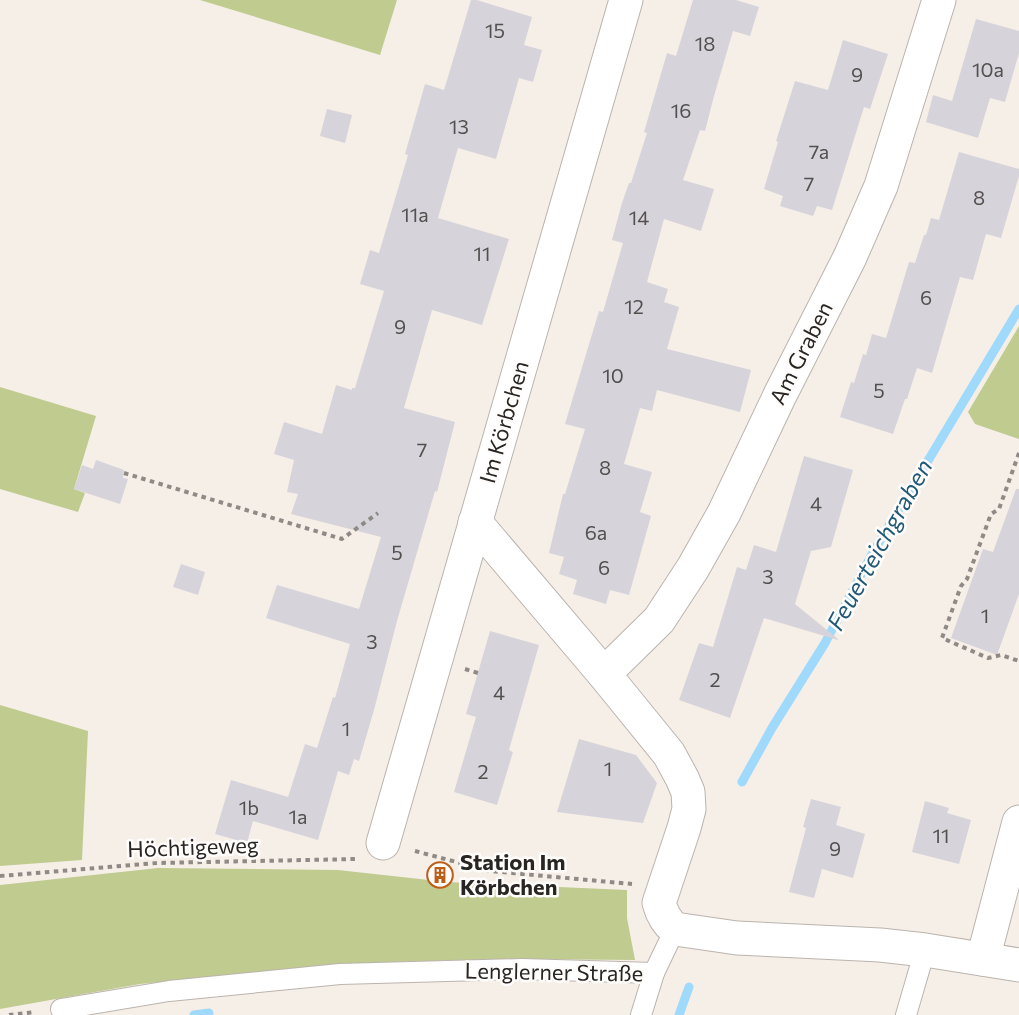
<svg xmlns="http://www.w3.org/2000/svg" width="1019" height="1015" viewBox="0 0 1019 1015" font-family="Commissioner,sans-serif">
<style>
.green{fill:#c0cb8f}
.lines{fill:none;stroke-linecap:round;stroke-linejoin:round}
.stream{stroke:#9fd9fb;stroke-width:9}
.building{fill:#d7d3da}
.lane-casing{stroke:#bbb4ad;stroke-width:22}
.street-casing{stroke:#bbb4ad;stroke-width:35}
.path{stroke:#8f8a85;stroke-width:4;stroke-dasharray:4.5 4.5;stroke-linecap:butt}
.lane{stroke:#fff;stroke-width:20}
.street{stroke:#fff;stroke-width:33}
.labels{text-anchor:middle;stroke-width:5;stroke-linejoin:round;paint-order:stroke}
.number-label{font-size:20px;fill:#545050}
.street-label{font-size:22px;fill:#282522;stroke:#fffdfc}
.poi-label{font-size:22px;font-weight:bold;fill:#282522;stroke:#fffdfc;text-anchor:start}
.water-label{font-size:24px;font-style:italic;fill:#225977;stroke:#fffdfc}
</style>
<rect width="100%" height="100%" fill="#f6efe8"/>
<g class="green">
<path d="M200 0H397L380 55Z"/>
<path d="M1019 326V439L975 424 968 412Z"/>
<path d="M0 387 96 416 74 489 85 493 78 512 0 489Z"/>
<path d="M0 705 88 731 82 860 0 866Z"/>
<path d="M158 868 338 870 447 882 627 890V918L635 960 512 959 395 962 296 969 140 984 0 1009V885Z"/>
</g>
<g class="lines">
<g class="stream">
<path d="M742 782 772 728 825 643 872 554 1019 309"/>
<path d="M194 1015 209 1013"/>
<path d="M679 1015 689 987"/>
</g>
</g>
<g class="building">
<path d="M471 0H477L532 17 524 45 542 50 533 82 519 78 496 159 458 148 438 218 509 239 482 325 432 310 404 408 455 422 437 492 435 491 397 621 374 710 359 761 354 759 349 775 338 771 318 840 253 821 247 843 215 834 231 780 288 797 305 744 317 748 333 697 335 698 350 644 266 618 277 585 359 609 381 537 291 514 298 494 287 492 294 460 274 454 284 422 322 434 336 385 352 390V388H355L384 291 360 284 370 250 379 253 408 155 405 154 425 84 444 90Z"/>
<path d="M693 0H736L759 7 750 36 733 31 714 96 705 131 700 130 683 180 714 189 701 231 664 219 647 282 668 289 664 302 679 307 667 349 751 370 740 412 657 390 652 411 640 408 624 464 652 472 640 512 651 516 629 595 610 590 606 604 573 594 577 580 559 574 564 557 549 553 563 494H565L585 429 565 424 599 311 603 312 623 243 612 240 622 203 629 183H631L647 133 644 132 667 53 676 56Z"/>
<path d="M976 19 1019 31V53L1005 102 990 98 978 138 926 122 933 95 952 101Z"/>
<path d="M843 40 888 54 870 109 864 107 832 210 817 206 813 216 780 206 783 196 764 189 778 142 776 141 795 81 828 90Z"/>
<path d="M327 109 352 115 345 143 320 136Z"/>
<path d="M959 152 1019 169V176L1001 238 986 234 973 280 960 277 932 373 917 368 907 399H905L893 434 840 417 851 382 854 383 863 354 866 355 872 334 886 338 909 262 915 263 924 235H926L931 218 939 220Z"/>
<path d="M804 456 853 470 831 547 811 551 795 604 838 639V640L764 618 730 718 679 700 699 643 713 647 737 567 746 570 754 545 776 552Z"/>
<path d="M96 460 124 470 123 478 128 479 120 504 74 489 82 465 93 469Z"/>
<path d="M1016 489H1019V594L997 655 951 638 983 549 993 552Z"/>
<path d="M181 564 205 572 198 595 173 587Z"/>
<path d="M490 631 539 645 509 750 513 752 497 805 454 792 476 717 466 714Z"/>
<path d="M579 739 636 755 657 783 643 823 557 812Z"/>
<path d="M811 799 841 807 836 825 865 834 853 878 822 869 814 898 789 892 806 828 803 827Z"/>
<path d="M925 801 949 808 947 813 971 820 959 864 912 852Z"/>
</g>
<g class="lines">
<g class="lane-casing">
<g id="lane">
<path d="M61 1009 169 991 340 974 522 969 654 973"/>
<path d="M641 1015 654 973 675 929"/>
<path d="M906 1015 925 950"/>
</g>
</g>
<g class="street-casing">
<g id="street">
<path d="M475 522 604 674 669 754 682 778 688 792 689 809 684 828 659 903C662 914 666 922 675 929L737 938 880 945 925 950 1019 965"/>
<path d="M604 674 659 620 693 568 724 513 780 395 850 257 881 186 939 0"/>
<path d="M383 843 626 0"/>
<path d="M983 959 1019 822"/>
</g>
</g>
<g class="path">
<path d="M1019 453 999 509 991 514 967 579 961 586 942 638 988 658 1001 655 1019 661"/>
<path d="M124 473 342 539 378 513"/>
<path d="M465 669 478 673"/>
<path d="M415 851 490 871 632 884"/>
<path d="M0 876 157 863 356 859"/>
<path d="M9 1015 35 1012"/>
</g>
<use href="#lane" class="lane"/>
<use href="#street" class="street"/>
</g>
<defs>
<g id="building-ring" transform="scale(1.35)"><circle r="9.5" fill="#fffdfc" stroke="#bd5e17" stroke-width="1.5"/><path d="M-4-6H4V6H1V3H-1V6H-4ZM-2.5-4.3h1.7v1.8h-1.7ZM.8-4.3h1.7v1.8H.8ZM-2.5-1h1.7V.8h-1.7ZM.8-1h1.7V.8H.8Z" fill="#bd5e17"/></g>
</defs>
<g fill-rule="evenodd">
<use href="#building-ring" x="440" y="875"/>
</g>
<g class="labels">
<g class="number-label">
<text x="495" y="38">15</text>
<text x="705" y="51">18</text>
<text x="988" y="77">10a</text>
<text x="857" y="82">9</text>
<text x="681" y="118">16</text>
<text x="459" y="134">13</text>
<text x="819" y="159">7a</text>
<text x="809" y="191">7</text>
<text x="979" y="205">8</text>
<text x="415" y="222">11a</text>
<text x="639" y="225">14</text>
<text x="482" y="261">11</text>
<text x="926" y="305">6</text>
<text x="634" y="314">12</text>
<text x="400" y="334">9</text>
<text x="613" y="383">10</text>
<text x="879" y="398">5</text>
<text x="422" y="457">7</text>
<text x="605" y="475">8</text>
<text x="816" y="511">4</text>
<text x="596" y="540">6a</text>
<text x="397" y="560">5</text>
<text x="604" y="575">6</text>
<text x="768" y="584">3</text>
<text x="985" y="623">1</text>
<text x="372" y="649">3</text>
<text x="715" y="687">2</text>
<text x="499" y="700">4</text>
<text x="346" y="736">1</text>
<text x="608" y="776">1</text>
<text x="483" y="779">2</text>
<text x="249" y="815">1b</text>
<text x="298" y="824">1a</text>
<text x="941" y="843">11</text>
<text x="835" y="856">9</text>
</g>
<g class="street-label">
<text transform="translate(801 353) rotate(-63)" y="8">Am Graben</text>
<text transform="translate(504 422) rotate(-74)" y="8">Im Körbchen</text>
<text transform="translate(193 847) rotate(-2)" y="8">Höchtigeweg</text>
<text transform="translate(554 972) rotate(1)" y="8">Lenglerner Straße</text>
</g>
<g class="poi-label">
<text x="460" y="870">Station Im<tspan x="460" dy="25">Körbchen</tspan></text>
</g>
<g class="water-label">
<text transform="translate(880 545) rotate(-61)" y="8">Feuerteichgraben</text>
</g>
</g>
</svg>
